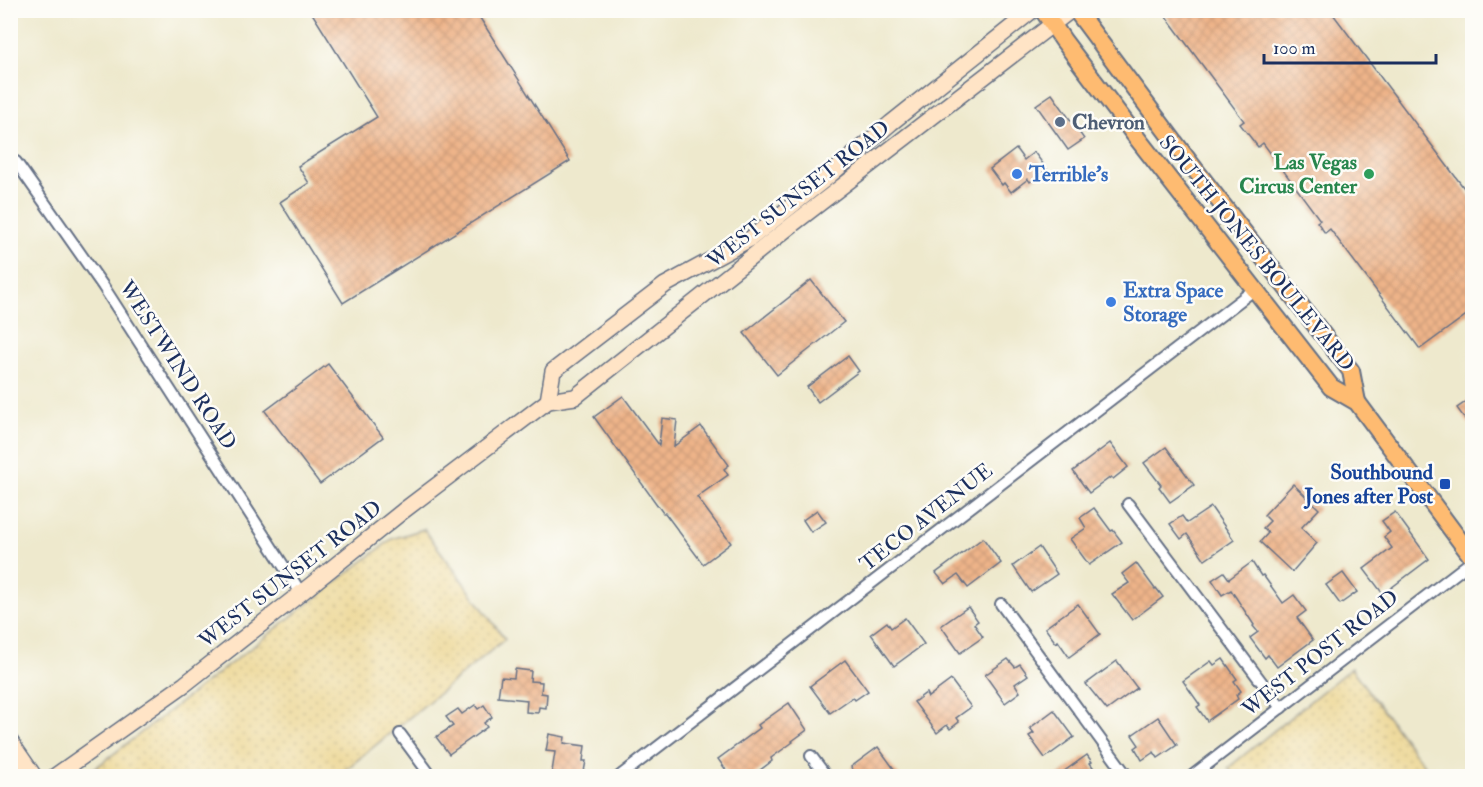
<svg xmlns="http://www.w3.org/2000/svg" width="1483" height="787" viewBox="0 0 1483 787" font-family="'IM FELL Double Pica',serif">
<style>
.sand{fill:url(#sand-dots);stroke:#84847e;stroke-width:1.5}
.building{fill:url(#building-cross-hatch)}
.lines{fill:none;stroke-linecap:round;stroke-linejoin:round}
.street-casing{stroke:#657085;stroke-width:14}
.secondary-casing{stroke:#657085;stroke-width:18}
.primary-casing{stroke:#657085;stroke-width:20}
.street{stroke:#fff;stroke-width:10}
.secondary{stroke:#ffe4c6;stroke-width:15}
.primary{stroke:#febb71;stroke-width:16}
.service-dot{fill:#5c6f8a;stroke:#fdfcf7;stroke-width:2}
.shop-dot{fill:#3f7fe0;stroke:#fdfcf7;stroke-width:2}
.leisure-dot{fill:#2e9e5b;stroke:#fdfcf7;stroke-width:2}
.transit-dot{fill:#1a4fb4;stroke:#fdfcf7;stroke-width:2}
.labels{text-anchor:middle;stroke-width:5;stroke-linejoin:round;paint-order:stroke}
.service-label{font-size:21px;font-weight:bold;fill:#4e5e75;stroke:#fdfcf7;text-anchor:start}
.leisure-label{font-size:21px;font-weight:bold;fill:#27864d;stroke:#fdfcf7;text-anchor:end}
.shop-label{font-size:21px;font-weight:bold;fill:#366cbe;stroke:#fdfcf7;text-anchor:start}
.street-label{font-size:21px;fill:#1b2f5e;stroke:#fdfcf7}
.transit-label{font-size:21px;font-weight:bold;fill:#164399;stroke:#fdfcf7;text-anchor:end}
</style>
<defs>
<pattern id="sand-dots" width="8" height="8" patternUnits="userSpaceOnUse" patternTransform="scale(1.5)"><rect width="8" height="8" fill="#eeda9e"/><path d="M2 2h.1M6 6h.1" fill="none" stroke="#ccbb8a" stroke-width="1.8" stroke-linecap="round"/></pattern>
<pattern id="building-cross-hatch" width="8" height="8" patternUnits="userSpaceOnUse" patternTransform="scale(1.5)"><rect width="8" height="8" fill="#eeb489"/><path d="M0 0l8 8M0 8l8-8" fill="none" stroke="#cc9b79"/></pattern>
</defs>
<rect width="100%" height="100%" fill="#fdfcf7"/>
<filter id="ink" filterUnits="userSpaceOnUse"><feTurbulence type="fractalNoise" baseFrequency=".0167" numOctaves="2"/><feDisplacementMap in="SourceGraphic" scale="12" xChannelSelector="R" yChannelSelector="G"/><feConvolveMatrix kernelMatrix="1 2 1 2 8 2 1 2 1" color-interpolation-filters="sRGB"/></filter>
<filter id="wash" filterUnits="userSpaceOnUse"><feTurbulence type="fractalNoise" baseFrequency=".008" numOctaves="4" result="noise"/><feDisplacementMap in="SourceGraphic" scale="24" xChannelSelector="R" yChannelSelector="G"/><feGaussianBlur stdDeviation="1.35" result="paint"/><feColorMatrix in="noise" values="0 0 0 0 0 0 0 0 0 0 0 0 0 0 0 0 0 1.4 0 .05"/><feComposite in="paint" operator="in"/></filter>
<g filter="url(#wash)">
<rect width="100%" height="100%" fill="#eee9cd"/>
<g class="sand">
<path d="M424 529 505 639 338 776H85L392 539Z"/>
<path d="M1351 668 1432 776H1235L1228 768Z"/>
</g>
<g id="blocks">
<g class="building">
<path d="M310 10H475L570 161 343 303 280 202 309 183 298 166 377 117Z"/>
<path d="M1170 10H1330L1473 200V310L1420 349 1330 229 1325 233 1317 222 1320 220 1263 143 1258 147 1240 124 1244 121 1165 15Z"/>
<path d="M1052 94 1084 139 1068 150 1036 105Z"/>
<path d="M1016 149 1024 160 1034 152 1047 169 1030 182 1028 179 1011 192 1004 183 1002 185 990 169Z"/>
<path d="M811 280 844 322 777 375 744 333Z"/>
<path d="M848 356 859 371 818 402 807 387Z"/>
<path d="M328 364 383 437 320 484 265 411Z"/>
<path d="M623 396 659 445 662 418 677 420 674 446 701 426 729 465 724 469 728 475 697 497 731 543 703 564 665 513H663L594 417Z"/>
<path d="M1473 397V430L1457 408Z"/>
<path d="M1110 443 1128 467 1113 479 1111 477 1089 493 1073 471Z"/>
<path d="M1166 447 1194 485 1170 502 1159 487 1161 485 1144 463Z"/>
<path d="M1293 484 1319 509 1301 528 1317 543 1292 572 1260 542 1268 533 1263 528 1270 521 1264 515Z"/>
<path d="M1211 507 1234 540 1205 560 1187 534 1181 539 1170 524 1182 516 1187 523Z"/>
<path d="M1094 508 1111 531 1113 530 1122 542 1089 565 1070 539 1086 528 1080 518Z"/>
<path d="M817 510 826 522 811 532 803 520Z"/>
<path d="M1395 512 1429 559 1383 594 1364 569 1392 548 1384 537 1390 532 1382 521Z"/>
<path d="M983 538 1001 563 968 588 958 575 945 584 936 573Z"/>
<path d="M1039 547 1057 574 1031 592 1013 566Z"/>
<path d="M1252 562 1261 576 1263 575 1283 603 1294 595 1306 611 1297 618 1313 640 1277 667 1268 655 1265 658 1250 638 1258 632 1253 626 1254 625 1231 590 1222 595 1212 580 1224 572 1229 579Z"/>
<path d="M1136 563 1155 589 1156 588 1163 597 1132 620 1112 594 1129 583 1122 574Z"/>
<path d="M1343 573 1357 592 1340 604 1326 585Z"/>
<path d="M1078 604 1100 634 1069 657 1058 641 1056 643 1045 628Z"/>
<path d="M968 607 978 621 974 624 983 637 960 653 941 626Z"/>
<path d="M905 618 924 644 894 666 871 634 887 622 891 628Z"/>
<path d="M1008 659 1015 667 1020 664 1028 675 1015 684 1020 692 1005 703 985 675Z"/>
<path d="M1223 659 1237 679 1234 681 1241 691 1236 695 1238 699 1207 721 1197 707 1200 705 1183 681 1211 661 1214 665Z"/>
<path d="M845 660 868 691 855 700 853 697 830 713 810 686Z"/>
<path d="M1117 661 1137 688 1107 710 1086 684Z"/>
<path d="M515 669 531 671 530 681 542 682 541 693 547 694 546 708 539 707 538 713 526 712 527 700 498 697 501 677 514 678Z"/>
<path d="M951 680 971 707 956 718 959 722 950 729 947 725 937 733 914 702 926 693 928 697Z"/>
<path d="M789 703 807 730 792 741 793 742 771 758 772 761 751 777H731L718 759 760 728 758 725Z"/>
<path d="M475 705 478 709 484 705 492 717 484 723 487 727 449 754 436 737 453 726 446 717 458 709 462 714Z"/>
<path d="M1054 710 1074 737 1045 758 1029 736 1034 733 1030 728Z"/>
<path d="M1158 717 1177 745 1158 758 1154 752 1142 760 1135 748 1139 745 1132 735Z"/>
<path d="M549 734 565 737 564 743 585 746 583 761H586L583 777 552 772 555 752 546 751Z"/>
<path d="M878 747 900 777H858L851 767Z"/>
<path d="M1087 755 1092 762 1090 763 1100 777H1056Z"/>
</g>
</g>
</g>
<g filter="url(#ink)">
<use href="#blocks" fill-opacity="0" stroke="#657085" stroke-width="1.5"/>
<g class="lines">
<g class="street-casing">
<g id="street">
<path d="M16 162 103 286 301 593"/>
<path d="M1128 504 1281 708"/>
<path d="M1001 604 1127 776"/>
<path d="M400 734 431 776"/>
<path d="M811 756 826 776"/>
<path d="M620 776 1255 289"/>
<path d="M1192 776 1472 561"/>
</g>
</g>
<g class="secondary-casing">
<g id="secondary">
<path d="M548 401 553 371 665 285 750 239 823 181 891 123 1033 10"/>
<path d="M10 741 34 776"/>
<path d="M55 776 185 684 301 593 403 511 548 401 575 397 793 224 1071 10"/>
</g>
</g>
<g class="primary-casing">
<g id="primary">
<path d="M1043 10 1063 40 1137 138 1331 387 1357 402 1472 557"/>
<path d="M1076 10 1190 163 1351 371 1357 402"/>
</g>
</g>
<use href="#street" class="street"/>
<use href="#secondary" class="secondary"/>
<use href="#primary" class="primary"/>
</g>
</g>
<circle class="service-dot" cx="1060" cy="122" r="6"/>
<g class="shop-dot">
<circle cx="1017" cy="174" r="6"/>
<circle cx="1111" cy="302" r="6"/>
</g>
<circle class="leisure-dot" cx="1369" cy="174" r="6"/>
<rect class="transit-dot" x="1439" y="478" width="12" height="12" rx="3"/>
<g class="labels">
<g class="service-label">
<text x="1072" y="129">Chevron</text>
</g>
<g class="leisure-label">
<text x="1357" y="169">Las Vegas<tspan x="1357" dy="24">Circus Center</tspan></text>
</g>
<g class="shop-label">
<text x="1029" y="181">Terrible's</text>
<text x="1123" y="297">Extra Space<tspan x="1123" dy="24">Storage</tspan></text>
</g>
<g class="street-label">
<text transform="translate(798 194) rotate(-38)" y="7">WEST SUNSET ROAD</text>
<text transform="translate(1257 253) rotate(51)" y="7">SOUTH JONES BOULEVARD</text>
<text transform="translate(178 365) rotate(57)" y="7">WESTWIND ROAD</text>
<text transform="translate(926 517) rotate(-38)" y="7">TECO AVENUE</text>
<text transform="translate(290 574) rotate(-38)" y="7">WEST SUNSET ROAD</text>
<text transform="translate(1320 653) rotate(-38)" y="7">WEST POST ROAD</text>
</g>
<g class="transit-label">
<text x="1433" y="479">Southbound<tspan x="1433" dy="24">Jones after Post</tspan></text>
</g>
</g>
<rect width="1483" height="787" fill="none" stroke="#fdfcf7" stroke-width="36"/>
<path d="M1264 54v9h172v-9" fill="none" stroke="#1b2f5e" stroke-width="3"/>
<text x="1273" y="54" font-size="18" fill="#1b2f5e" stroke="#fdfcf7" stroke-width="4.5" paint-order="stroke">100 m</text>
</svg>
